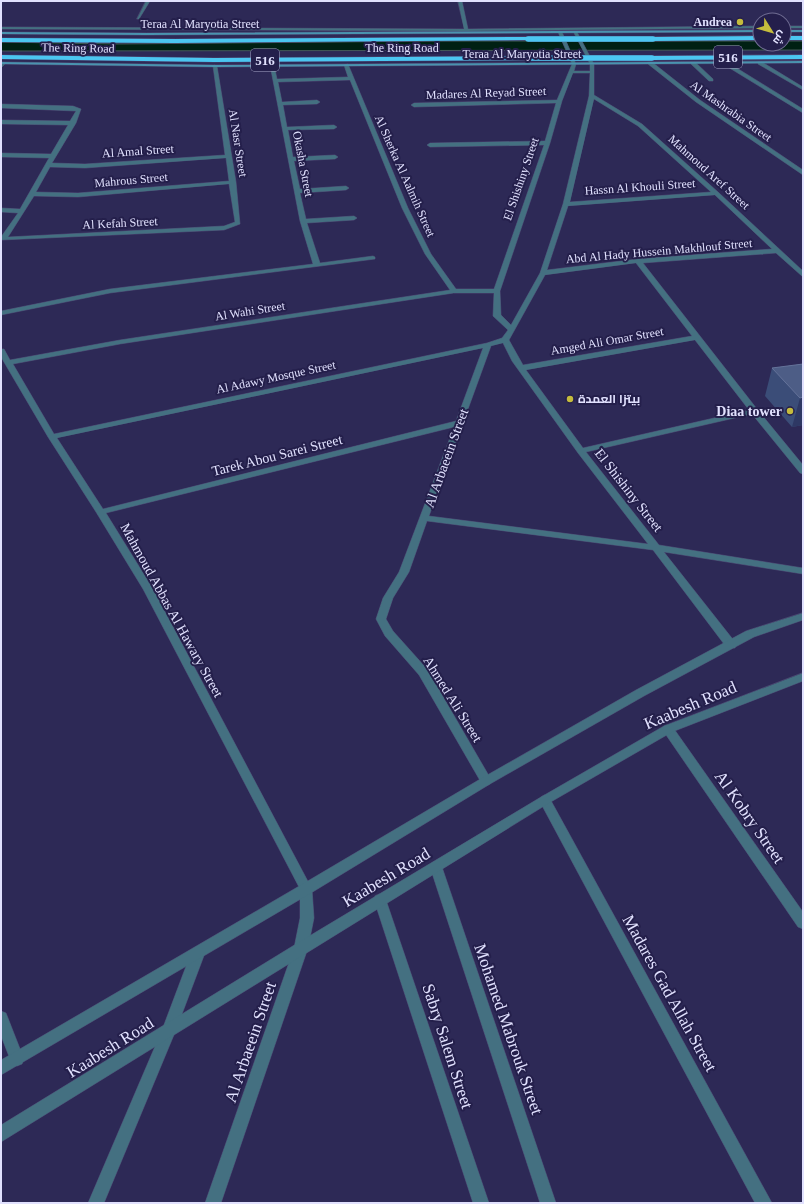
<svg xmlns="http://www.w3.org/2000/svg" width="804" height="1204" viewBox="0 0 804 1204" font-family="'Times New Roman',Cairo,serif">
<style>
.water{fill:#002013;stroke:#445a5a}
.lines{fill:none;stroke-linecap:round;stroke-linejoin:round}
.service-casing{stroke:#4a4671;stroke-width:1}
.minor-casing{stroke:#4a4671;stroke-width:1}
.tertiary-casing{stroke:#4a4671;stroke-width:1}
.secondary-casing{stroke:#4a4671;stroke-width:1}
.motorway-casing{stroke:#4a4671;stroke-width:1}
.service{fill:#447081;fill-rule:evenodd}
.minor{fill:#447081;fill-rule:evenodd}
.tertiary{fill:#447081;fill-rule:evenodd}
.secondary{fill:#4a93af;fill-rule:evenodd}
.motorway{fill:#4bc6f1;fill-rule:evenodd}
.motorway-bridge-casing{stroke:#4a4671;stroke-width:6;stroke-linecap:butt}
.motorway-bridge{stroke:#4bc6f1;stroke-width:5.5}
.wall{fill:#3b4d78}
.shaded-wall{fill:#2e3864}
.building{fill:#4d5d86;stroke:#647299}
.poi-dot{fill:#c5bc3d;stroke:#241f4b;stroke-width:1.5}
.labels{text-anchor:middle;stroke-width:4;stroke-linejoin:round;paint-order:stroke}
.far-poi-label{font-size:12px;font-weight:bold;fill:#e1e1fe;stroke:#241f4b;text-anchor:end}
.far-street-label{font-size:12px;fill:#e1e1fe;stroke:#241f4b}
.shield{fill:#241f4b;stroke:#a8a7c8;stroke-width:1}
.shield-label{font-size:13px;font-weight:bold;fill:#e1e1fe}
.poi-label{font-size:14px;font-weight:bold;fill:#e1e1fe;stroke:#241f4b;text-anchor:end}
.street-label{font-size:14px;fill:#e1e1fe;stroke:#241f4b}
.near-street-label{font-size:17px;fill:#e1e1fe;stroke:#241f4b}
</style>
<rect width="100%" height="100%" fill="#2d2956"/>
<path class="water" d="M438 41H760V44H784V41H803V50L1 51V42L118 44Z"/>
<g class="lines">
<g class="service-casing">
<g id="service">
<path d="M146 1H150L139 19H137Z"/>
<path d="M691 62H695L713 79V81H709L691 64Z"/>
</g>
</g>
<g class="minor-casing">
<g id="minor">
<path d="M458 1H462L468 29 760 26V28L466 31 1 29V27L464 29Z"/>
<rect x="784" y="26" width="19" height="2"/>
<path d="M560 31 562 32 576 64 574 71H590V64L573 31 577 32 594 64V95L642 124 718 192 803 271V277L776 253 643 263 757 409 803 465V474L800 473 752 414 586 452 659 545 803 568V574L664 552 735 642 736 645 735 648H727L653 550 427 521 409 572 393 598 386 619 393 631 427 669 492 781 490 784 486 786 482 784 419 675 385 636 376 619 383 598 399 572 454 427 106 513 153 589 312 889 314 918 308 948 221 1203H205L294 948 300 918V889L143 589 96 512 48 437 1 357V349H4L10 360 120 340 450 290 425 254 402 208 350 80 278 82 282 102 317 100 320 102 317 104 283 105 287 127 334 125 337 127 334 129 288 130 293 157 335 155 338 157 335 159 294 161 300 189 346 186 349 188 346 190 300 193 306 219 354 216 357 218 354 220 307 223 320 263 373 256 375 257V259L110 293 1 315V311L110 289 313 264 300 221 270 65 272 64 274 65 277 79 348 77 344 65 348 64 408 208 431 254 456 289H494L544 145 430 147 427 145 430 143 545 141 556 103 414 107 411 105 414 103 557 100 572 64 558 32ZM573 73H590L589 96 563 204 540 273 511 325 501 315 500 291 550 143 562 101ZM594 99 638 126 711 192 570 202ZM715 195 772 249 638 259 547 270 568 206ZM636 263 692 336 523 365 509 340 545 275ZM454 293H494L493 316 508 330 502 338 487 343 54 434 13 364 120 344ZM695 340 749 410 583 448 526 370ZM503 343 512 361 578 453 648 544 429 516 491 346ZM483 348 456 421 103 509 57 438Z"/>
<path d="M2 62 6 63 1 68Z"/>
<path d="M648 62H652L700 100 803 170V175L696 102 648 64Z"/>
<path d="M723 62H727L803 109V113L723 64Z"/>
<path d="M758 62H762L803 87V90L758 64Z"/>
<path d="M215 65 217 66 236 182 240 224 224 230 1 240V237L18 213 1 212V208L20 209 49 158 1 157V153L51 154 68 125 1 124V120L70 121 76 111 1 108V104L73 106 81 109 76 123 52 163 85 164 225 155 213 66ZM226 158 229 181 78 193 36 192 50 167 85 168ZM229 184 235 222 224 226 8 237 34 196 78 197Z"/>
<path d="M668 725 672 726 803 912V929L798 927 664 732 662 729 664 726Z"/>
<path d="M545 795 549 797 772 1203H755L539 800 541 797Z"/>
<path d="M436 862 440 863 442 867 556 1203H540L430 867 432 863Z"/>
<path d="M380 894 385 896 386 900 489 1203H473L374 900 375 896Z"/>
<path d="M198 947 203 949 205 953 176 1030 104 1203H88L162 1030 191 953 193 949Z"/>
<path d="M1 1011 6 1013 24 1059 22 1064 17 1066 12 1064 1 1036Z"/>
</g>
</g>
<g class="tertiary-casing">
<g id="tertiary">
<path d="M803 613V620L754 637 644 696 490 784 311 893 1 1075V1060L301 885 482 778 636 690 746 631Z"/>
<path d="M803 673V681L672 732 549 803 1 1142V1125L296 944 541 797 664 726Z"/>
</g>
</g>
<g class="secondary-casing">
<g id="secondary">
<path d="M760 30V32L146 35 1 34V32L146 33Z"/>
<rect x="784" y="30" width="19" height="2"/>
<path d="M803 61V63L215 67 1 64V62L215 65Z"/>
</g>
</g>
<g class="motorway-casing">
<g id="motorway">
<path d="M760 36V40L653 41 650 39 653 37Z"/>
<rect x="784" y="36" width="19" height="4"/>
<path d="M528 37 531 39 530 40 175 43 1 42V38L175 39Z"/>
<path d="M1 55 214 58 530 56 533 58 530 60 214 62 1 59Z"/>
<path d="M803 55V59L652 60 649 58 652 56Z"/>
</g>
</g>
<use href="#service" class="service"/>
<use href="#minor" class="minor"/>
<use href="#tertiary" class="tertiary"/>
<use href="#secondary" class="secondary"/>
<use href="#motorway" class="motorway"/>
<g class="motorway-bridge-casing">
<g id="motorway-bridge">
<path d="M528 39H653"/>
<path d="M530 58H652"/>
</g>
</g>
<use href="#motorway-bridge" class="motorway-bridge"/>
</g>
<path class="wall" d="M803 364V425L792 427 765 396 772 368Z"/>
<path class="shaded-wall" d="M803 397V425L792 427 800 398Z"/>
<path class="building" d="M803 364V397L800 398 772 368Z"/>
<g class="poi-dot">
<circle cx="740" cy="22" r="4"/>
<circle cx="570" cy="399" r="4"/>
<circle cx="790" cy="411" r="4"/>
</g>
<g class="labels">
<g class="far-poi-label">
<text x="732" y="26">Andrea</text>
<text x="578" y="403" text-anchor="start">بيتزا العمدة</text>
</g>
<g class="far-street-label">
<text x="200" y="28">Teraa Al Maryotia Street</text>
<text transform="translate(78 48) rotate(1)" y="4">The Ring Road</text>
<text x="402" y="52">The Ring Road</text>
<text x="522" y="58">Teraa Al Maryotia Street</text>
<text transform="translate(486 93) rotate(-2)" y="4">Madares Al Reyad Street</text>
<text transform="translate(731 111) rotate(35)" y="4">Al Mashrabia Street</text>
<text transform="translate(238 143) rotate(81)" y="4">Al Nasr Street</text>
<text transform="translate(138 151) rotate(-4)" y="4">Al Amal Street</text>
<text transform="translate(303 164) rotate(79)" y="4">Okasha Street</text>
<text transform="translate(709 172) rotate(42)" y="4">Mahmoud Aref Street</text>
<text transform="translate(405 176) rotate(66)" y="4">Al Sherka Al Aalmih Street</text>
<text transform="translate(521 179) rotate(-71)" y="4">El Shishiny Street</text>
<text transform="translate(131 180) rotate(-5)" y="4">Mahrous Street</text>
<text transform="translate(640 187) rotate(-4)" y="4">Hassn Al Khouli Street</text>
<text transform="translate(120 223) rotate(-3)" y="4">Al Kefah Street</text>
<text transform="translate(659 251) rotate(-5)" y="4">Abd Al Hady Hussein Makhlouf Street</text>
<text transform="translate(250 311) rotate(-9)" y="4">Al Wahi Street</text>
<text transform="translate(607 341) rotate(-10)" y="4">Amged Ali Omar Street</text>
<text transform="translate(276 377) rotate(-12)" y="4">Al Adawy Mosque Street</text>
</g>
<g class="shield">
<rect x="714" y="46" width="28" height="22" rx="3"/>
<rect x="251" y="49" width="28" height="22" rx="3"/>
</g>
<g class="shield-label">
<text x="728" y="62">516</text>
<text x="265" y="65">516</text>
</g>
<g class="poi-label">
<text x="782" y="416">Diaa tower</text>
</g>
<g class="street-label">
<text transform="translate(277 455) rotate(-14)" y="5">Tarek Abou Sarei Street</text>
<text transform="translate(446 458) rotate(-70)" y="5">Al Arbaeein Street</text>
<text transform="translate(629 490) rotate(52)" y="5">El Shishiny Street</text>
<text transform="translate(172 610) rotate(61)" y="5">Mahmoud Abbas Al Hawary Street</text>
<text transform="translate(453 699) rotate(58)" y="5">Ahmed Ali Street</text>
</g>
<g class="near-street-label">
<text transform="translate(690 705) rotate(-23)" y="6">Kaabesh Road</text>
<text transform="translate(750 817) rotate(55)" y="6">Al Kobry Street</text>
<text transform="translate(386 877) rotate(-31)" y="6">Kaabesh Road</text>
<text transform="translate(670 993) rotate(61)" y="6">Madares Gad Allah Street</text>
<text transform="translate(509 1029) rotate(71)" y="6">Mohamed Mabrouk Street</text>
<text transform="translate(250 1042) rotate(-71)" y="6">Al Arbaeein Street</text>
<text transform="translate(448 1046) rotate(72)" y="6">Sabry Salem Street</text>
<text transform="translate(110 1047) rotate(-32)" y="6">Kaabesh Road</text>
</g>
</g>
<rect width="804" height="1204" fill="none" stroke="#e1e1fe" stroke-width="4"/>
<g transform="translate(772 32) rotate(127)"><circle r="19" fill="#241f4b" stroke="#706d93"/>
<path d="M0-3L7 15L0 10L-7 15Z" fill="#c5bc3d"/>
<text y="-6" font-size="11" font-weight="bold" text-anchor="middle" fill="#e1e1fe">ش</text>
</g>
</svg>
